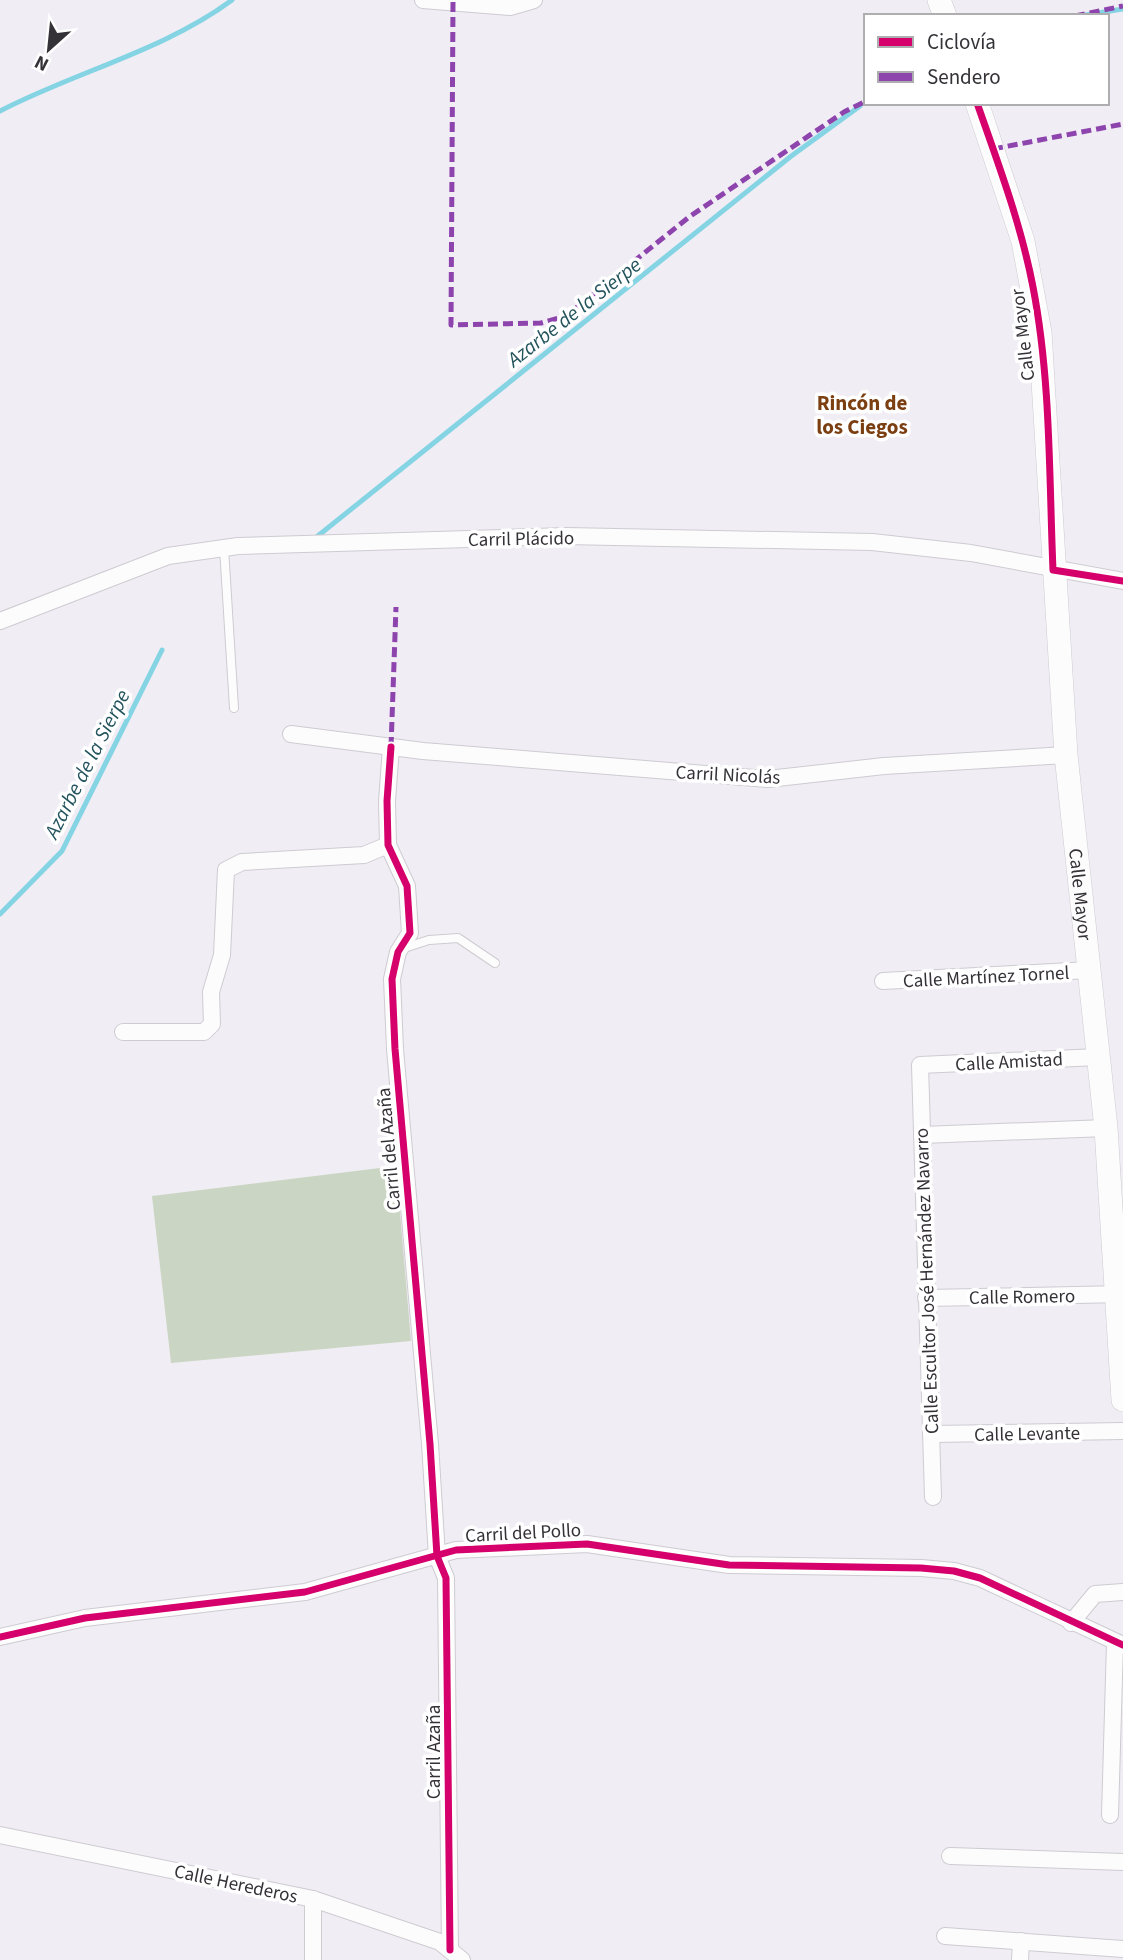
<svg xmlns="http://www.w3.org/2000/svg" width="1123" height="1960" viewBox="0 0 1123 1960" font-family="'Source Sans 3',sans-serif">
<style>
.green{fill:#cad6c3}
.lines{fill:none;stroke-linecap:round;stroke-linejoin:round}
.stream{stroke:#85d4e4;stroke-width:5}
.service-casing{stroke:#cecbd1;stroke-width:10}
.minor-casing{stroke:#cecbd1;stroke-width:18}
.secondary-casing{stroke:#cecbd1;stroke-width:24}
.service{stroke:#fdfcfd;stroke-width:8}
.minor{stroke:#fdfcfd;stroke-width:16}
.secondary{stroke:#fdfcfd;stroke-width:23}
.quiet{stroke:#8e44ad;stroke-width:5;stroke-dasharray:10 5;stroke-linecap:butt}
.cycleway-casing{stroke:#fff;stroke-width:11}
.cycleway{stroke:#d6006c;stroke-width:7}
.labels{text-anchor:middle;stroke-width:7;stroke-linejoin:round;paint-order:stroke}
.street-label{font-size:19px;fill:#353237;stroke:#fff}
.water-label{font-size:21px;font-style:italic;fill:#23545d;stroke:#fff}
.neighbourhood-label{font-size:21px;font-weight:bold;fill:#7b3f12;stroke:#fff}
</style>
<rect width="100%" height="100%" fill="#f0edf4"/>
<path class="green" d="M396 1166 411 1341 171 1363 152 1196Z"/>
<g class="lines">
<g class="stream">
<path d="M1079 16 1123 9"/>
<path d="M0 111C75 72 165 50 232 0"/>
<path d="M314 539 790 157 860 106"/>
<path d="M0 914 62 851 162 650"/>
</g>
<g class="service-casing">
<g id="service">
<path d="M224 548 234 708"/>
<path d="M404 948 429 940 458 938 495 963"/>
</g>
</g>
<g class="minor-casing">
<g id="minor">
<path d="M423 0 510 7 534 0"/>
<path d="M0 621 168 556 238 546 566 536 872 542 971 553 1123 581"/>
<path d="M291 734 423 751 768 779 884 766 1066 755"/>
<path d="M391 747 387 801 388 845 407 886 410 933 398 952 392 979 395 1049 430 1444 437 1556 446 1578 450 1950"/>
<path d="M883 981 1089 970"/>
<path d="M123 1032H204L212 1024 211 992 222 955 226 870 242 862 364 855 388 845"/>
<path d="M922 1135 1106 1128"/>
<path d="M926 1298 1123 1294"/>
<path d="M931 1434 1123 1431"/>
<path d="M933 1497 920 1065 1098 1057"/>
<path d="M1071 1623 1095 1594 1123 1592"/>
<path d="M0 1637 85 1618 305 1592 456 1550 587 1544 729 1565 921 1568 954 1571 980 1578 1123 1645"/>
<path d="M1110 1815 1115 1643"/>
<path d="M0 1835 313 1899 440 1942 462 1960"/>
<path d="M950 1856 1123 1862"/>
<path d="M313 1899V1960"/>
<path d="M945 1936 1123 1949"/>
<path d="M1020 1960 1021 1941"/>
</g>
</g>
<g class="secondary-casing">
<g id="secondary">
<path d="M939 0 945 16"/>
<path id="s1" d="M977 103 1023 241 1040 332 1066 755 1106 1128 1123 1400"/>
</g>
</g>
<use href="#service" class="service"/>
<use href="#minor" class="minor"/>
<use href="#secondary" class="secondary"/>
<g class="quiet">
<path d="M453 2 451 325 541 323 566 316 689 217 844 112 866 101"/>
<path d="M1075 16 1123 6"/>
<path d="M993 149 1123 124"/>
<path d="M391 747 396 607"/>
</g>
<g class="cycleway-casing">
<g id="cycleway">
<path d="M977 103C998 163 1021 224 1033 287 1051 380 1049 477 1053 570L1123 581"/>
<path d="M391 747 387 801 388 845 407 886 410 933 398 952 392 979 395 1049 430 1444 437 1556 446 1578 450 1950"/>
<path d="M0 1637 85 1618 305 1592 456 1550 587 1544 729 1565 921 1568 954 1571 980 1578 1123 1645"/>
</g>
</g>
<use href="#cycleway" class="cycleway"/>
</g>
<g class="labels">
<g class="street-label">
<text transform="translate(1022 335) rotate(-97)" y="7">Calle Mayor</text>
<text transform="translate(521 538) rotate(-1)" y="7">Carril Plácido</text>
<text transform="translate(728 774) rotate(3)" y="7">Carril Nicolás</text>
<text dy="7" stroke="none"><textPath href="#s1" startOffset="802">Calle Mayor</textPath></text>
<text transform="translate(986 976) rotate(-3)" y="7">Calle Martínez Tornel</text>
<text transform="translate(1009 1061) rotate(-3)" y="7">Calle Amistad</text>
<text transform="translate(388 1149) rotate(-95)" y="7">Carril del Azaña</text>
<text transform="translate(926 1281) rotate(-92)" y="7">Calle Escultor José Hernández Navarro</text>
<text transform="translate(1022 1296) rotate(-1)" y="7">Calle Romero</text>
<text transform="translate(1027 1433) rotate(-1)" y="7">Calle Levante</text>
<text transform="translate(523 1532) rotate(-3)" y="7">Carril del Pollo</text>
<text transform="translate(433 1752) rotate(-90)" y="7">Carril Azaña</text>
<text transform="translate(236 1883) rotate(12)" y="7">Calle Herederos</text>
</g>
<g class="water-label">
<text transform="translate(574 312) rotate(-38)" y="7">Azarbe de la Sierpe</text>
<text transform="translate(87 764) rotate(-63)" y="7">Azarbe de la Sierpe</text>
</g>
<g class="neighbourhood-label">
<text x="862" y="410">Rincón de<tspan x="862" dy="24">los Ciegos</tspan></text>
</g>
</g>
<rect x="864" y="14" width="245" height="91" fill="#ffffff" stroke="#aeadaf" stroke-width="2"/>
<rect x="878" y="37" width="35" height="10" fill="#d6006c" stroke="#aeadaf" stroke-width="2"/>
<text x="927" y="49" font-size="21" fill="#353237">Ciclovía</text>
<rect x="878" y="72" width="35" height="10" fill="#8e44ad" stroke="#aeadaf" stroke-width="2"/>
<text x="927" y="84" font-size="21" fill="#353237">Sendero</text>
<g transform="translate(49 49) rotate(207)" stroke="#ffffff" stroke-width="5" paint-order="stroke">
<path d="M0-5L12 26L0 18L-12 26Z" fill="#353237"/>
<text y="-10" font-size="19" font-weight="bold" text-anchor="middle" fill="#353237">N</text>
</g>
</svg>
